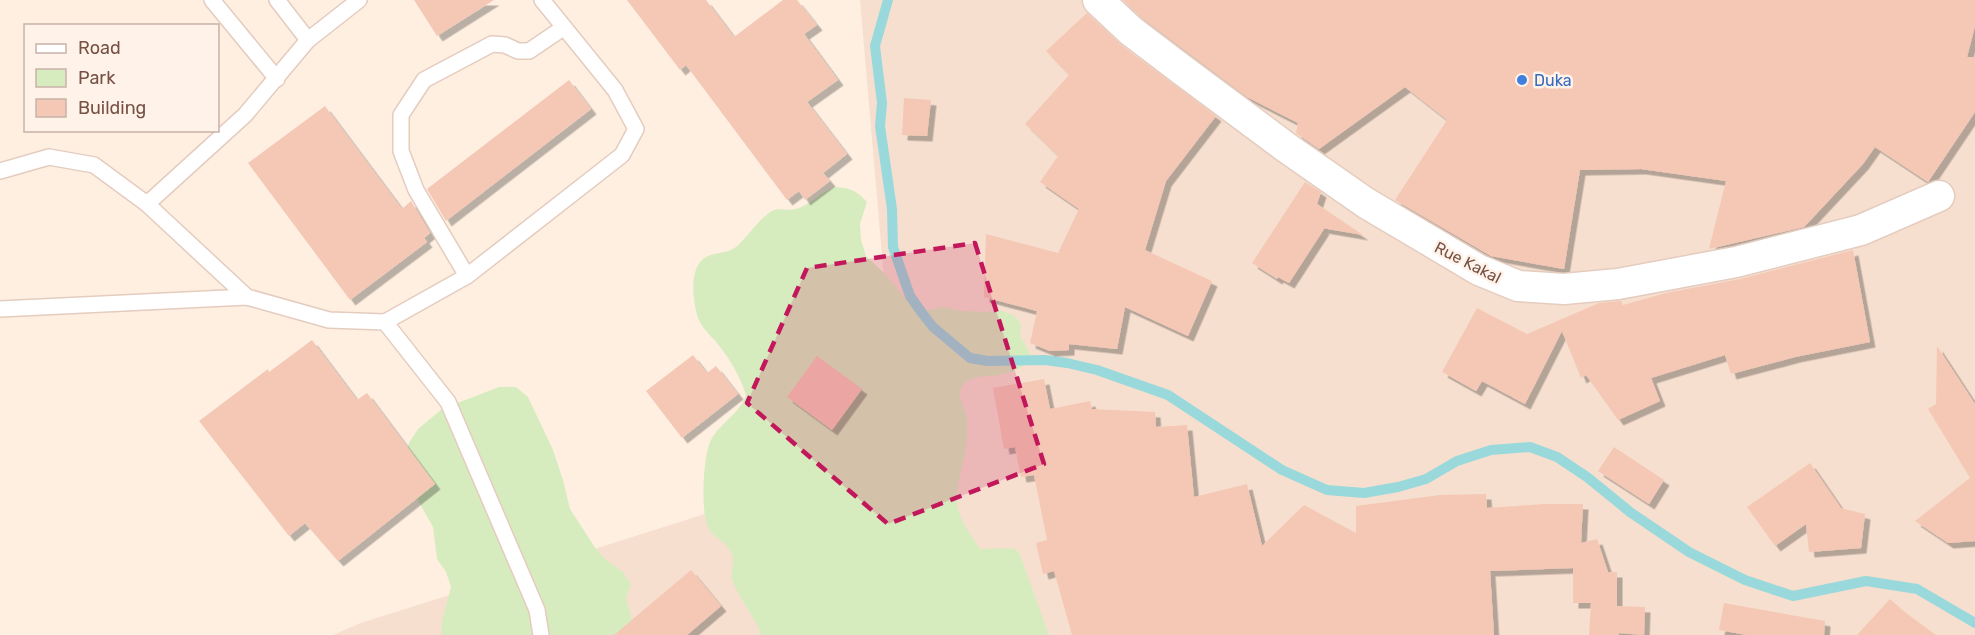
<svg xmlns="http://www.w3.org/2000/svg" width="1975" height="635" viewBox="0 0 1975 635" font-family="Rubik,sans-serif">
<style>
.residential{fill:#f6dfcf}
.green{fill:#d7ecbe}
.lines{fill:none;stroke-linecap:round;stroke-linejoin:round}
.stream{stroke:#9ad9db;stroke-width:10}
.building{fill:#f5c8b6;filter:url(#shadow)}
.service-casing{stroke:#e4ccbf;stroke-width:18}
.minor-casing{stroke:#e4ccbf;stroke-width:33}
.service{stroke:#fff;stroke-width:15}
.minor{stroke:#fff;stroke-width:30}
.marked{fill:#c2185b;fill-opacity:0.2;stroke:#c2185b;stroke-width:4.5;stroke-dasharray:12 8;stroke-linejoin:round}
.shop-dot{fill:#3f7fe0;stroke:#fff3e9;stroke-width:2}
.labels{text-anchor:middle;stroke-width:5;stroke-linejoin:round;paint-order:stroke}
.shop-label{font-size:16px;fill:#366cbe;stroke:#fff3e9;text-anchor:start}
.street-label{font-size:16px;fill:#775146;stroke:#fff3e9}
</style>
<defs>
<filter id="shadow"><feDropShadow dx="5.5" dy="5.5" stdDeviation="0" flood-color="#0004"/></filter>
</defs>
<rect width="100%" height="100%" fill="#feefe1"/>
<path class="residential" d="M860 0H1975V635H333L361 623 771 493 893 383Z"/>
<g class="green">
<path d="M834 187C850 188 856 190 867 202L860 224 861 240 866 256 883 272 913 308 929 310 944 307 960 311 991 312 999 310 1013 315 1019 321 1021 328 1020 336 1031 355 1028 362C1022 367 1015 371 1007 373 994 378 974 373 964 384 956 393 962 404 966 414 968 420 967 430 967 436 967 460 953 485 958 509 962 524 972 536 980 549L1012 548 1019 552 1049 635H760L759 628C752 615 736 592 732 579 730 570 736 561 731 552 726 542 714 538 709 529 700 514 703 459 710 442 718 424 739 415 746 395 740 376 730 359 717 343 711 336 701 327 698 318 693 302 688 267 706 257 715 252 727 254 736 247 749 236 757 220 772 211 780 207 790 212 799 208 810 204 821 193 834 187Z"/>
<path d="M499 387H516L528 397 553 450 563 480 570 509 596 549 606 560 623 572 631 584 626 598 634 628V635H441L442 621 451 587 446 572 437 559 433 527 411 488 404 457 409 443 418 429 442 409Z"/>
</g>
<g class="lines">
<path class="stream" d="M888 0 875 46 882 103 880 126 892 209 893 247 910 296 922 313 933 327 970 358 988 361 1045 360 1067 363 1097 370 1168 395 1282 470 1327 490 1364 493 1398 487 1426 479 1457 461 1491 450 1530 447 1557 457 1587 477 1630 512 1689 552 1745 580 1793 596 1866 581 1917 589 1975 623"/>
</g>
<g class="building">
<path d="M414 0H494L437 36Z"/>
<path d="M627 0H706L734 37 783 0H797L817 25 804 34 838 80 807 102 847 154 823 173 830 181 805 200 799 191 787 200 686 65 680 70Z"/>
<path d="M1123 0H1975V26L1967 57H1975V112L1928 182 1875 147 1863 164 1804 227 1709 249 1726 181 1641 169 1580 170 1564 269 1491 256 1395 200 1447 120 1405 87 1319 149 1296 133 1298 123 1247 97 1142 18Z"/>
<path d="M1087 13 1121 45 1216 116 1166 181 1145 250 1212 281 1188 336 1125 307 1117 349 1069 344V350L1050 351 1030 343 1037 311 984 297 986 234 1058 253 1079 209 1040 182 1058 156 1025 124 1069 75 1046 51Z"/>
<path d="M569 80 591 109 446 221 427 189Z"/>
<path d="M904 98 931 100 927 136 902 135Z"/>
<path d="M325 106 402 209 411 201 430 233 424 238 427 242 350 300 248 163Z"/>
<path d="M1305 182 1321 192 1317 204 1363 235 1322 228 1324 229 1289 283 1278 277 1277 279 1252 263Z"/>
<path d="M1853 250 1870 342 1795 357 1731 374 1725 355 1651 378 1660 401 1618 420 1586 375 1581 378 1562 331 1525 404 1482 381 1476 391 1442 372 1477 308 1527 334 1599 303 1621 301 1623 305 1666 293 1740 279Z"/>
<path d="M312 340 357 400 367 393 435 484 338 561 305 523 289 536 199 421 268 369 269 372Z"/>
<path d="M1937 346 1975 404V541L1948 543 1915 521 1970 478 1928 409 1936 404Z"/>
<path d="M693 355 707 373 716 366 738 394 682 438 646 391Z"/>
<path d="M817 356 862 389 832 430 787 397Z"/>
<path d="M1044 379 1050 409 1090 401 1092 409 1155 412 1156 427 1187 425 1194 497 1247 484 1262 546 1304 505 1356 533V506L1440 495 1486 494 1487 508 1544 504H1583L1581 543 1597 539 1608 572H1617V606L1645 607 1644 635 1619 633V635H1589L1591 603H1573V568L1490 571 1494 635H1072L1054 571 1043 574 1036 543 1047 540 1034 475 1021 477 1015 447 1004 449 993 388Z"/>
<path d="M1614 447 1664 480 1649 504 1598 471Z"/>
<path d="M1810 463 1841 508 1865 514 1861 548 1809 552 1806 524 1775 546 1747 507Z"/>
<path d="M691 570 721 606 687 635H614Z"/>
<path d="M1890 599 1902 610 1936 635H1857Z"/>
<path d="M1724 603 1825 621 1824 635H1747L1719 630Z"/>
</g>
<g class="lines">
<g class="service-casing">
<g id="service">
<path d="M212 0 277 79"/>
<path d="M277 0 308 40"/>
<path d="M0 171 49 157 94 165 147 204 247 297"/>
<path d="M147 204 245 115 308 40 359 0"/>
<path d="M467 276 416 190 401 151V115L424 80 492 44 505 45 518 51H529L563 28"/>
<path d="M0 309 247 297 329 320 385 322 467 276 622 155 636 129 615 90 542 0"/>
<path d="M385 322 448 402 537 610 541 635"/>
</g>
</g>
<g class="minor-casing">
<path id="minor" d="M1098 0 1131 31 1181 69 1287 148 1366 203 1479 270 1518 286 1564 289 1618 284 1736 262 1861 230 1939 196"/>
</g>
<use href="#service" class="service"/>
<use href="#minor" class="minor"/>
</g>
<path class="marked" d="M975 243 1044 464 888 524 747 403 807 268Z"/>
<circle class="shop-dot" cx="1522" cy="80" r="6"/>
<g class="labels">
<g class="shop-label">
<text x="1534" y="86">Duka</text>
</g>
<g class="street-label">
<text transform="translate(1468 262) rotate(27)" y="6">Rue Kakal</text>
</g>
</g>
<rect x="24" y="24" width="195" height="108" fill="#fff3e9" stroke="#c9b2a8" stroke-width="1.5"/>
<rect x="36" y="44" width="30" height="9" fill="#ffffff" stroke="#c9b2a8" stroke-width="1.5"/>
<text x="78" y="54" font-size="18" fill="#775146">Road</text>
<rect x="36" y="69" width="30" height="18" fill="#d7ecbe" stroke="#c9b2a8" stroke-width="1.5"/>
<text x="78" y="84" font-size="18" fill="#775146">Park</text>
<rect x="36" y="99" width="30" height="18" fill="#f5c8b6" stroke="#c9b2a8" stroke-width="1.5"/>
<text x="78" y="114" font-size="18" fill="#775146">Building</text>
</svg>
